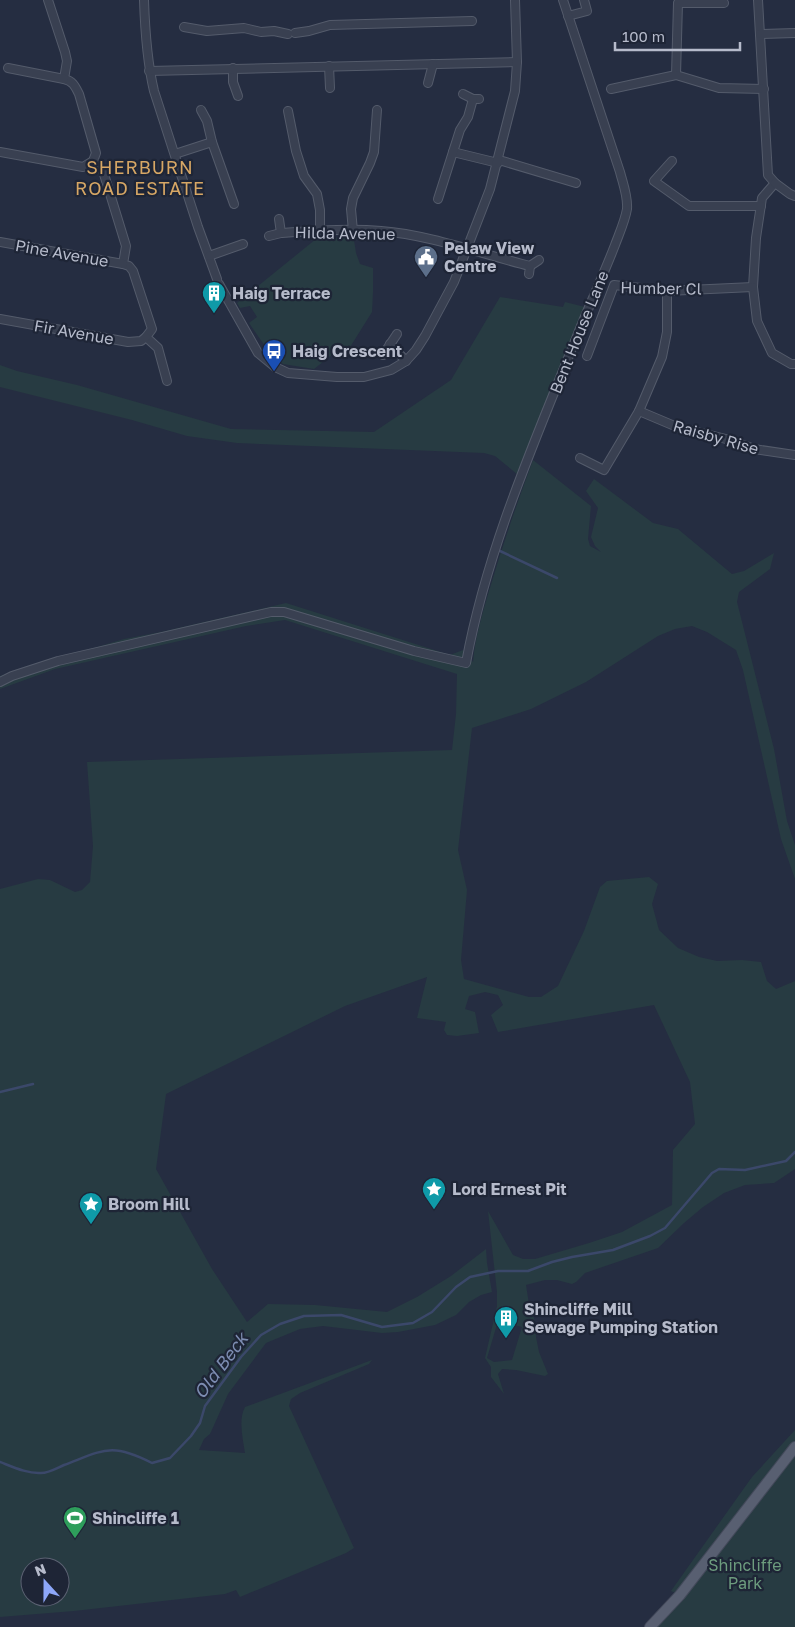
<svg xmlns="http://www.w3.org/2000/svg" width="795" height="1627" viewBox="0 0 795 1627" font-family="'Golos Text',sans-serif">
<style>
.green{fill:#273b42;fill-rule:evenodd}
.lines{fill:none;stroke-linecap:round;stroke-linejoin:round}
.stream{stroke:#3b486a;stroke-width:2.5}
.minor-casing{stroke:#545b6b;stroke-width:10}
.major-casing{stroke:#43495a;stroke-width:12}
.minor{stroke:#394051;stroke-width:8}
.major{stroke:#585f71;stroke-width:10}
.labels{text-anchor:middle;stroke-width:4.5;stroke-linejoin:round;paint-order:stroke}
.street-label{font-size:16px;fill:#b6bbcb;stroke:#1e2536}
.poi-label{font-size:16px;font-weight:bold;fill:#b6bbcb;stroke:#1e2536;text-anchor:start}
.park-label{font-size:16px;fill:#6d9c7e;stroke:#1e2536}
.neighbourhood-label{font-size:18px;letter-spacing:1px;fill:#d7a765;stroke:#1e2536}
.water-label{font-size:18px;font-style:italic;fill:#7d8db2;stroke:#1e2536}
</style>
<rect width="100%" height="100%" fill="#252d41"/>
<g class="green">
<path d="M350 237 354 240 356 253 360 264 373 268V292L372 312 347 352 333 354 314 369 283 364 269 352 249 323 257 317 250 306 240 308 237 303 316 239Z"/>
<path d="M500 297 563 307 565 302 585 307 517 474 495 456 484 453 237 443 187 436 132 420 0 387V365L17 371 77 385 231 429 374 432 451 380Z"/>
<path d="M533 460 591 506 588 539 590 546 601 552 595 546 591 537 598 508 586 491 594 479 653 523 678 529 732 574 744 571 774 553 770 569 739 592 737 602 774 749 787 821 795 845V879L781 839 743 670 736 650 707 632 692 626 675 629 658 636 586 682 531 709 472 728 458 850 467 890 461 960 464 979 529 997H541L558 986 584 931 600 887 607 881 649 877 658 884 652 904 659 930 678 948 699 957 717 961 742 960 761 962 767 981 776 989 795 981V1169L774 1183 745 1185 724 1193 703 1207 684 1223 658 1248 585 1273 576 1282 572 1284 557 1280H545L526 1285 529 1304 535 1321 536 1337 539 1352 548 1374 545 1376 516 1370 502 1369 498 1374 504 1394 491 1377V1367L485 1358 497 1306V1292L488 1211 513 1255 523 1259H535L589 1243 622 1232 672 1205 673 1150 695 1124 690 1082 654 1005 498 1032 491 1015 503 1005 498 995 485 992 469 996 465 1009 475 1012 479 1033 457 1036 447 1035 444 1030 446 1022 417 1018 427 977 345 1006 166 1094 156 1169 212 1269 247 1322 268 1304 315 1305 387 1312 417 1297 451 1276 486 1249 487 1263 492 1292 481 1295 469 1302 456 1315 435 1325 398 1332 382 1333 323 1326 300 1329 266 1343 228 1394 210 1434 204 1439 199 1450 245 1453C243 1439 238 1420 245 1407L372 1360 369 1364 300 1393 291 1399 289 1406 354 1548 346 1553 240 1597 236 1590 225 1594 74 1611 0 1617V889L38 879 50 880 75 892 82 890 90 882 93 846 87 762 452 750 456 714 457 674 285 620 246 626 55 669 0 689V676L124 639 161 632 286 603 450 655 463 650 473 662C475 638 482 615 489 591 502 547 517 503 533 460ZM498 1321 522 1327 512 1360 494 1362 487 1358ZM30 1567H60V1597H30Z"/>
<path d="M795 1430V1627H656L680 1595 671 1591 752 1477Z"/>
</g>
<g class="lines">
<g class="stream">
<path d="M500 551 557 578"/>
<path d="M0 1092 33 1084"/>
<path d="M0 1462C13 1467 28 1474 41 1473 49 1473 57 1468 64 1465 104 1450 111 1442 152 1463L170 1458 191 1436 200 1423 205 1406 241 1357 261 1335 280 1324 304 1316 341 1315 382 1327 413 1323 432 1312 456 1287 470 1277 498 1271H528L552 1262 572 1257 613 1250 650 1236 665 1228 712 1173 719 1169 745 1170 786 1161 795 1152"/>
</g>
<g class="minor-casing">
<g id="minor">
<path d="M48 0 65 52 67 61 64 79C73 81 75 86 79 94L96 153 93 161 103 171 126 246 123 264 129 266 133 271 152 329 146 337 158 348 167 381"/>
<path d="M144 0C145 31 147 61 154 91L198 227 217 279"/>
<path d="M758 0 768 175 775 183 762 198 756 238 753 287 757 321 772 353 791 364H795"/>
<path d="M568 16 587 11 584 0"/>
<path d="M184 27 207 31 244 28 261 32 274 31 288 34"/>
<path d="M295 33 309 31 330 25 472 21"/>
<path d="M760 34 795 33"/>
<path d="M329 66 330 88"/>
<path d="M8 68 64 79"/>
<path d="M233 68V82L238 96"/>
<path d="M149 71 517 62"/>
<path d="M676 75 678 3H724"/>
<path d="M428 83 433 64"/>
<path d="M611 89 676 75 719 88 764 89"/>
<path d="M463 94 473 99H479"/>
<path d="M201 110 207 121 212 142 234 204"/>
<path d="M288 111 296 151 304 176 317 194 320 210V231"/>
<path d="M0 152 83 167 93 161"/>
<path d="M453 152 498 163"/>
<path d="M175 154 212 142"/>
<path d="M499 160 576 183"/>
<path d="M672 161 654 181 689 206H761"/>
<path d="M775 183 790 194 795 196"/>
<path d="M438 199 460 130 468 117 473 99"/>
<path d="M279 219 281 233"/>
<path d="M353 231 351 209 353 198 370 163 374 152 377 110"/>
<path d="M269 236 281 233C313 231 349 228 381 231 431 235 481 254 530 266L529 274"/>
<path d="M0 242 123 264"/>
<path d="M209 256 243 244"/>
<path d="M530 266 539 260"/>
<path d="M219 284 258 353 275 367 288 373 337 377H364L391 370 406 361 416 350 425 336 454 282 490 189 515 91 517 62 515 0"/>
<path d="M0 319 128 342 141 341 146 337"/>
<path d="M390 344 406 361"/>
<path d="M383 355 397 334"/>
<path d="M587 356 614 285 667 291 753 287"/>
<path d="M639 411 677 427 730 440 754 449 795 455"/>
<path d="M580 458 604 470 639 411 662 357 667 332V291"/>
<path d="M0 682 12 676 58 661 271 612H284L414 651 466 663C487 549 534 443 577 336 589 306 603 276 615 245 619 234 625 221 627 209 628 196 623 184 620 172L563 0"/>
</g>
</g>
<g class="major-casing">
<path id="major" d="M650 1627 680 1595 795 1447"/>
</g>
<use href="#minor" class="minor"/>
<use href="#major" class="major"/>
</g>
<defs>
<g id="civic-pin" transform="scale(1.25)"><path d="M0 17L-7.5 6A9.5 9.5 0 1 1 7.5 6Z" fill="#5c6f8a" stroke="#1e2536"/><path d="M-.6-6.5H3V-4.5H.6V-3L4-1V1h2V6H-6V1h2V-1L-.6-3ZM-1.2 2.5V6h2.4V2.5Z" fill="#fff"/></g>
<g id="building-pin" transform="scale(1.25)"><path d="M0 17L-7.5 6A9.5 9.5 0 1 1 7.5 6Z" fill="#0f9aa8" stroke="#1e2536"/><path d="M-4-6H4V6H1V3H-1V6H-4ZM-2.5-4.3h1.7v1.8h-1.7ZM.8-4.3h1.7v1.8H.8ZM-2.5-1h1.7V.8h-1.7ZM.8-1h1.7V.8H.8Z" fill="#fff"/></g>
<g id="bus-pin" transform="scale(1.25)"><path d="M0 17L-7.5 6A9.5 9.5 0 1 1 7.5 6Z" fill="#1a4fb4" stroke="#1e2536"/><path d="M-5-6H5V4H4V6H2V4H-2V6H-4V4H-5ZM-3.5-4V0h7V-4ZM-3.5 1.2v1.5H-2V1.2ZM2 1.2v1.5H3.5V1.2Z" fill="#fff"/></g>
<g id="sight-pin" transform="scale(1.25)"><path d="M0 17L-7.5 6A9.5 9.5 0 1 1 7.5 6Z" fill="#0f9aa8" stroke="#1e2536"/><path d="M0-6L1.8-2.2L6-1.7L2.9 1.2L3.7 5.4L0 3.3L-3.7 5.4L-2.9 1.2L-6-1.7L-1.8-2.2Z" fill="#fff"/></g>
<g id="stadium-pin" transform="scale(1.25)"><path d="M0 17L-7.5 6A9.5 9.5 0 1 1 7.5 6Z" fill="#2e9e5b" stroke="#1e2536"/><path d="M0-5a6.5 5 0 1 0 0 10a6.5 5 0 1 0 0-10ZM-3.5-1.8h7v3.6h-7Z" fill="#fff"/></g>
</defs>
<g fill-rule="evenodd">
<use href="#civic-pin" x="426" y="257"/>
<use href="#building-pin" x="214" y="293"/>
<use href="#bus-pin" x="274" y="351"/>
<use href="#sight-pin" x="434" y="1189"/>
<use href="#sight-pin" x="91" y="1204"/>
<use href="#building-pin" x="506" y="1318"/>
<use href="#stadium-pin" x="75" y="1518"/>
</g>
<g class="labels">
<g class="street-label">
<text transform="translate(345 233) rotate(1)" y="6">Hilda Avenue</text>
<text transform="translate(62 253) rotate(10)" y="6">Pine Avenue</text>
<text transform="translate(661 288) rotate(1)" y="6">Humber Cl</text>
<text transform="translate(74 332) rotate(10)" y="6">Fir Avenue</text>
<text transform="translate(579 332) rotate(-68)" y="6">Bent House Lane</text>
<text transform="translate(716 437) rotate(16)" y="6">Raisby Rise</text>
</g>
<g class="poi-label">
<text x="444" y="254">Pelaw View<tspan x="444" dy="18">Centre</tspan></text>
<text x="232" y="299">Haig Terrace</text>
<text x="292" y="357">Haig Crescent</text>
<text x="452" y="1195">Lord Ernest Pit</text>
<text x="108" y="1210">Broom Hill</text>
<text x="524" y="1315">Shincliffe Mill<tspan x="524" dy="18">Sewage Pumping Station</tspan></text>
<text x="92" y="1524">Shincliffe 1</text>
</g>
<g class="park-label">
<text x="745" y="1571">Shincliffe<tspan x="745" dy="18">Park</tspan></text>
</g>
<g class="neighbourhood-label">
<text x="140" y="174">SHERBURN<tspan x="140" dy="21">ROAD ESTATE</tspan></text>
</g>
<g class="water-label">
<text transform="translate(221 1366) rotate(-53)" y="6">Old Beck</text>
</g>
</g>
<g transform="translate(45 1582) rotate(339)"><circle r="24" fill="#1e2536" stroke="#5b6172"/>
<path d="M0-4L9 19L0 12L-9 19Z" fill="#8da7f9"/>
<text y="-8" font-size="14" font-weight="bold" text-anchor="middle" fill="#b6bbcb">N</text>
</g>
<path d="M615 42v8h125v-8" fill="none" stroke="#b6bbcb" stroke-width="2.5"/>
<text x="622" y="42" font-size="15" fill="#b6bbcb" stroke="#1e2536" stroke-width="4" paint-order="stroke">100 m</text>
</svg>
